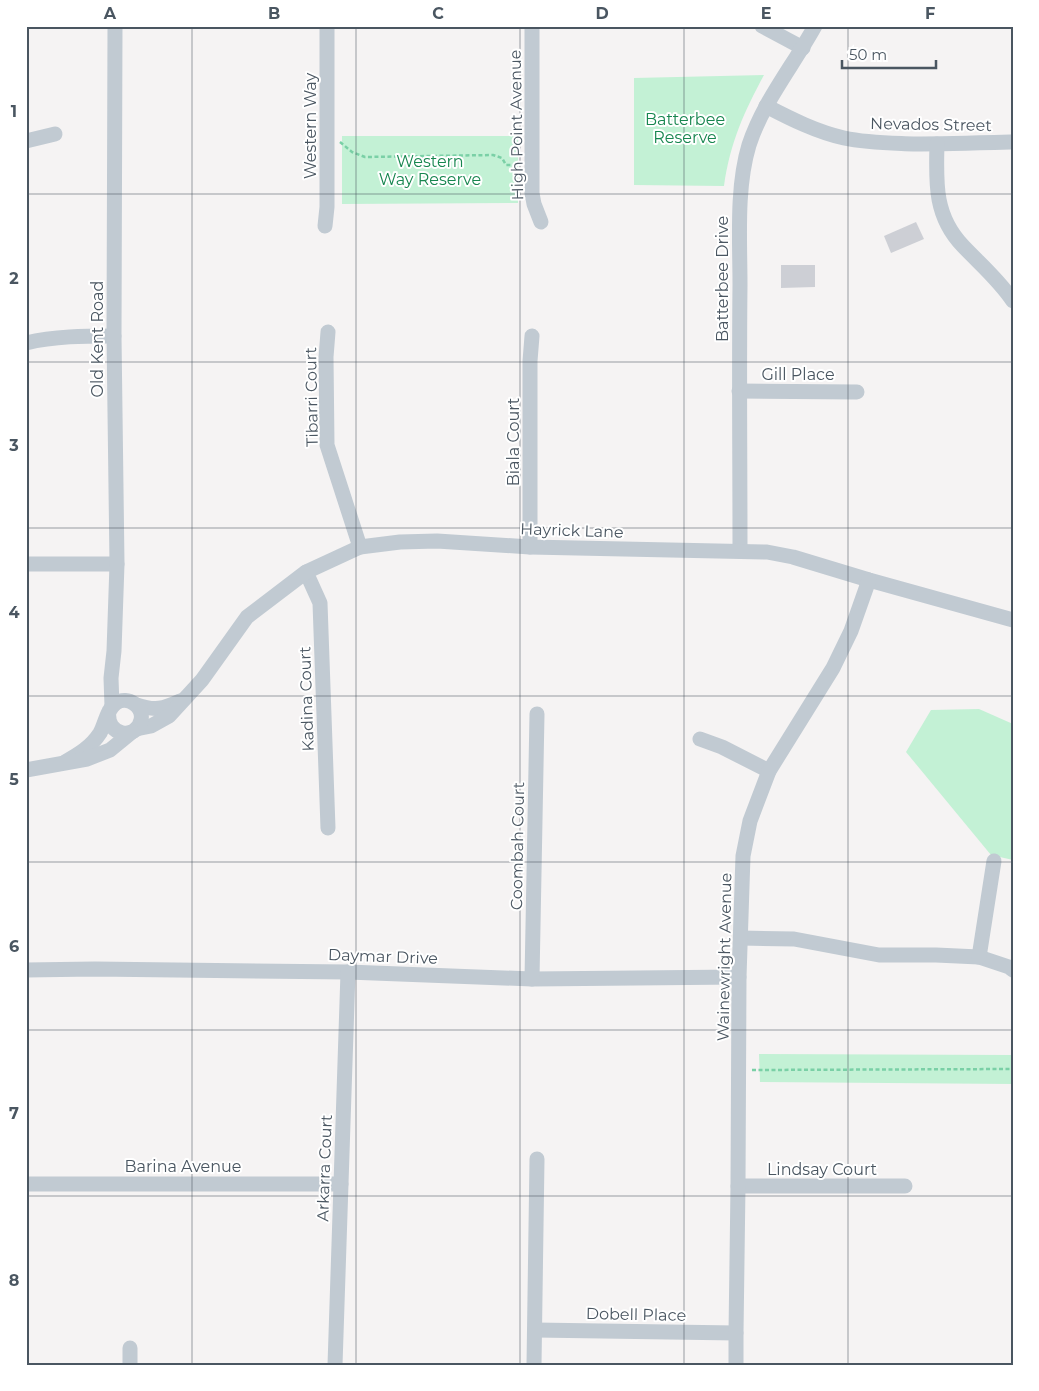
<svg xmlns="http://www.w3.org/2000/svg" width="1039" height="1391" viewBox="0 0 1039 1391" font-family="Montserrat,sans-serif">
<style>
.green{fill:#c3f1d5}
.building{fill:#cdcfd5}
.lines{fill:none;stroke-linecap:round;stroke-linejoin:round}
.path{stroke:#7ad0a6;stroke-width:2.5;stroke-dasharray:4 2.5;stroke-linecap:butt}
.street{stroke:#c1cad2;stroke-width:15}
.grid{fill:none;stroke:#4a5661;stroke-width:1;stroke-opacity:0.55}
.labels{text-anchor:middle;stroke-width:4;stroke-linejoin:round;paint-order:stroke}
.park-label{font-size:16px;fill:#17864f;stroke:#fff}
.street-label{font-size:16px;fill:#4a5661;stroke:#fff}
.neatline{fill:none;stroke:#4a5661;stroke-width:2}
.grid-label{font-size:16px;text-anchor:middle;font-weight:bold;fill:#4a5661}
</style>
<rect width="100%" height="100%" fill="#f5f3f3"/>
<g class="green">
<path d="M764 75C744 112 730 143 724 186L634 185V78Z"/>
<path d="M342 136H518V203L342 204Z"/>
<path d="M979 709 1013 724V860L991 855 906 752 931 710Z"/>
<path d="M759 1054 1013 1055V1084L760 1082Z"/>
</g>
<g class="building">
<path d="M916 222 924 239 891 253 884 236Z"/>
<path d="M781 265H815V287L781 288Z"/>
</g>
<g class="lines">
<g class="path">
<path d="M340 142 352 152 365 157 493 155 502 158 506 165H519"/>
<path d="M752 1070 1013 1069"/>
</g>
<g class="street">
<path d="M532 26V193L534 204 541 222"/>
<path d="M762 26 803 48"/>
<path d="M766 106C791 119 817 132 844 138 867 143 890 143 913 144 946 144 979 143 1013 142"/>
<path d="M26 141 55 134"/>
<path d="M937 144C936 182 934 216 963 246 980 264 999 280 1013 301"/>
<path d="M325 226 327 207V26"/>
<path d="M328 332 326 357 327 445 360 547"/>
<path d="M26 343C55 336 84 336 114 336"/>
<path d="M739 391 857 392"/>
<path d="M530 547V361L532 336"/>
<path d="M740 551C740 462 739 373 740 285 740 240 736 188 749 145 763 102 793 66 815 26"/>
<path d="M26 564H117"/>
<path d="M306 572 320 603 328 828"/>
<path d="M137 705C155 711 163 709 180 701"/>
<path d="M112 706 111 678 114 651 117 564 114 336 115 26"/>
<path d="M136 729 151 726 169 716 202 680 247 617 306 572 360 547 400 542 437 541 530 547 767 552 793 557 869 580 1013 620"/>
<path d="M700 739 722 747 769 771"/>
<path d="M65 762C79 754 91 747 100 733 105 724 107 709 116 703 128 695 144 707 141 720 137 741 105 736 109 711"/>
<path d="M26 770 87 759 110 750 132 732"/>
<path d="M741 938 794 939 879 955H936L979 957 1009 967 1013 970"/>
<path d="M979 957 994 861"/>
<path d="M26 970 95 969 348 972 532 979 739 977"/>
<path d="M532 979 537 714"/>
<path d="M26 1184H341"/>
<path d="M738 1186H905"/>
<path d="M535 1330 736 1333"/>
<path d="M130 1365V1348"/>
<path d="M335 1365 348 972"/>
<path d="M534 1365 537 1159"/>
<path d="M736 1365V1333L738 1186 739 977 743 856 750 821 769 771 833 668 851 631 869 580"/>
</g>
</g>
<path class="grid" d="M192 26V1365M356 26V1365M520 26V1365M684 26V1365M848 26V1365M26 194H1013M26 362H1013M26 528H1013M26 696H1013M26 862H1013M26 1030H1013M26 1196H1013"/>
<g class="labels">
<g class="park-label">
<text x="685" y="125">Batterbee<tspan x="685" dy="18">Reserve</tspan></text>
<text x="430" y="167">Western<tspan x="430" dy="18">Way Reserve</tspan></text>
</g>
<g class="street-label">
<text transform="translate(931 124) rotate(1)" y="6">Nevados Street</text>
<text transform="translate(516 125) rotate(-91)" y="6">High Point Avenue</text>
<text transform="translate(310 126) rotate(-90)" y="6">Western Way</text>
<text transform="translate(722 279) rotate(-90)" y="6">Batterbee Drive</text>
<text transform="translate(97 339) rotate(-90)" y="6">Old Kent Road</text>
<text x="798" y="380">Gill Place</text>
<text transform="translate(311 397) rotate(-91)" y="6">Tibarri Court</text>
<text transform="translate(513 442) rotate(-90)" y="6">Biala Court</text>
<text transform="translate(572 530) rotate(2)" y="6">Hayrick Lane</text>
<text transform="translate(306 699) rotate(-92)" y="6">Kadina Court</text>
<text transform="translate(517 846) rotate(-89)" y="6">Coombah Court</text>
<text transform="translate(383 956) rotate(2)" y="6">Daymar Drive</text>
<text transform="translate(724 957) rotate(-89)" y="6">Wainewright Avenue</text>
<text x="183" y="1172">Barina Avenue</text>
<text transform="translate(324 1168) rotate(-88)" y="6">Arkarra Court</text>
<text x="822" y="1175">Lindsay Court</text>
<text transform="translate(636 1314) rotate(1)" y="6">Dobell Place</text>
</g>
</g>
<rect width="1039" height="1391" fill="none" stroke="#ffffff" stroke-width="55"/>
<path d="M842 60v8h94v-8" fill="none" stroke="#4a5661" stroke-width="2.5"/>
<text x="849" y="60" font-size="15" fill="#4a5661" stroke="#ffffff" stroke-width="4" paint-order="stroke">50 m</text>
<rect x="28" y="28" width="984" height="1336" class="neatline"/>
<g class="grid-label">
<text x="110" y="19">A</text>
<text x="274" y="19">B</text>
<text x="438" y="19">C</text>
<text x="602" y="19">D</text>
<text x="766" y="19">E</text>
<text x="930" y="19">F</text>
<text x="14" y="117">1</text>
<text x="14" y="284">2</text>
<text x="14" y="451">3</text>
<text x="14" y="618">4</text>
<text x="14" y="785">5</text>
<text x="14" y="952">6</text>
<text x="14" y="1119">7</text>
<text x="14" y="1286">8</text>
</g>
</svg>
